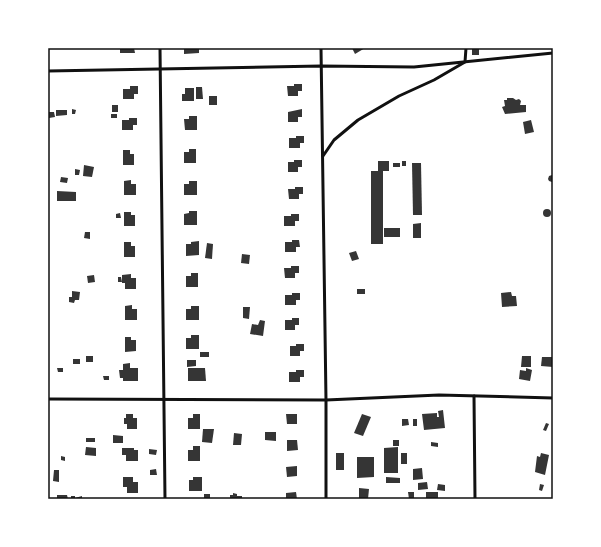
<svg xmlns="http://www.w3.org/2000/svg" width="601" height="547" viewBox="0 0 601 547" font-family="Raleway,sans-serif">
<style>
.building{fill:#353535}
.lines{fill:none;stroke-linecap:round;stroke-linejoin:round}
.minor{stroke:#111;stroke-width:3}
.neatline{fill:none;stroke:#111;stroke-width:1.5}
</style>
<rect width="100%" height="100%" fill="#fff"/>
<g class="building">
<path d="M120 48H134L135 53H120Z"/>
<path d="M184 48H199V53L184 54Z"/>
<path d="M352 48H365L355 54Z"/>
<rect x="472" y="49" width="7" height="6"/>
<path d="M294 84H302V91H298V96H288L287 86H294Z"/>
<path d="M130 86H138V94H134V99H123V89H130Z"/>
<path d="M196 87H202L203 99H196Z"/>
<path d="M185 88H194V101H182V94H185Z"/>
<rect x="209" y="96" width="8" height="9"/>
<path d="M507 98H513L516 100 519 99 521 101 520 105H526V112L505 114 502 107 505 106 504 100H507Z"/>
<rect x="112" y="105" width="6" height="7"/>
<path d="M72 109 76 110 75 114H72Z"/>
<path d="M302 109V117H298V122H288V112Z"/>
<path d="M56 110H67V115L56 116Z"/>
<path d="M48 112H54L55 117 49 118Z"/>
<rect x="111" y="114" width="6" height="4"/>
<path d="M189 116H197V130H185L184 119H189Z"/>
<path d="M129 118H137V125H133V130H122V120H129Z"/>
<path d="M531 120 534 132 525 134 523 122Z"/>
<path d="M296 136H304V143H300V148H289V138H296Z"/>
<path d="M189 149H196V163H184V152H189Z"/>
<path d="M123 150H130V154H134V165H123Z"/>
<path d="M294 160H302V167H298V172H288V162H294Z"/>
<path d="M378 161H389V171H383V244H371V171H378Z"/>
<rect x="402" y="161" width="4" height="5"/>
<rect x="393" y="163" width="7" height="4"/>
<path d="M412 163H421L422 215H413Z"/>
<path d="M84 165 94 167 92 177 83 176Z"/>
<path d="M75 169 80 170 79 175H75Z"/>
<path d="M552 175 553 176 552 182 549 181 548 179 549 176Z"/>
<path d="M61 177 68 178 67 183 60 182Z"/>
<path d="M131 180V184H136V195H124V181Z"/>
<path d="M189 181H197V195H184V184H189Z"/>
<path d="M295 187H303V194H299V199H289L288 189H295Z"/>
<path d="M57 191 76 192V201H57Z"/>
<circle cx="547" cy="213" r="4"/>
<path d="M189 211H197V225H184V214L189 213Z"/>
<path d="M124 212H131V215H135V226H124Z"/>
<path d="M120 213 121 218H116V214Z"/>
<path d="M291 214H299V221H295V226H284V216H291Z"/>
<path d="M421 223V238H413V224Z"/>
<rect x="384" y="228" width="16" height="9"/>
<path d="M85 232H90V239L84 238Z"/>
<path d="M292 240H299L300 247H296V252H285V242H292Z"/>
<path d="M199 241V255L186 256V244H191V242Z"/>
<path d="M124 242H131V246H135V257H124Z"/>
<path d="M207 243 213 244 212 259 205 258Z"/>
<path d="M356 251 359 259 352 261 349 253Z"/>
<path d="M242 254 250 255 249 264 241 263Z"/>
<path d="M291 266H299V273H295V278H285L284 268H291Z"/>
<path d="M191 273H198V287H186V276H191Z"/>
<path d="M131 274V278H136V289H125V283H122V275Z"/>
<path d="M94 275 95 282 88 283 87 276Z"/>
<path d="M118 277H121L122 282H118Z"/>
<rect x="357" y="289" width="8" height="5"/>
<path d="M72 291 80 292 79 300H75L74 303 69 302V297H72Z"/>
<path d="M511 292 512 296H516L517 306 502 307 501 293Z"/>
<path d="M292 293H300V300H296V305H285V295H292Z"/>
<path d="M132 305V309H137V320H125V306Z"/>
<path d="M191 306H199V320H186V309H191Z"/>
<path d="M243 307H250L249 319 243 318Z"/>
<path d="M292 318H299V325H295V330H285V320H292Z"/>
<path d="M260 320 265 321 263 336 250 334 252 324 258 325Z"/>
<path d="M191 335H199V349H186V338H191Z"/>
<path d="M125 337H131V340H136V351L125 352Z"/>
<path d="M296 344H304V351H300V356H290V346H296Z"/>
<rect x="200" y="352" width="9" height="5"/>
<rect x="86" y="356" width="7" height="6"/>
<path d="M522 356H531V367H521Z"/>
<path d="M542 357H553V367L541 366Z"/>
<rect x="73" y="359" width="7" height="5"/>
<path d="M187 360H196V366L187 367Z"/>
<path d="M130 363V368H138V381H123V378H120L119 370H123V364Z"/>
<path d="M57 368H63V372H58Z"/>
<path d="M188 368H205L206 381H188Z"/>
<path d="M526 368 532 370 530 381 519 379 520 370 526 371Z"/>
<path d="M296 370H304V377H300V382H289V372H296Z"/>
<path d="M103 376H109V380H104Z"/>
<path d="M443 410 445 428 424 430 422 414 437 413V417H439L438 411Z"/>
<path d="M126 414H133V418H137V429H127V424H124V418H126Z"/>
<path d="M193 414H200V429H188V418H193Z"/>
<path d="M286 414H297V424H287Z"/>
<path d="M362 414 371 417 363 436 354 433Z"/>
<path d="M402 419H408L409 425 402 426Z"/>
<rect x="413" y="419" width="4" height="7"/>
<path d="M546 423 549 424 546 431 543 430Z"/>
<path d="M203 429H214L212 443 202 442Z"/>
<path d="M265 432H276V441L265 440Z"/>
<path d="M234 433 242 434 241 445H233Z"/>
<path d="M113 435 123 436V443H113Z"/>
<rect x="86" y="438" width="9" height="4"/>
<path d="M287 440H297L298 450 287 451Z"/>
<rect x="393" y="440" width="6" height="6"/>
<path d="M431 442 438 443V447L431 446Z"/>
<path d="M193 446H200V461H188V450H193Z"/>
<path d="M86 447 96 448V456L85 455Z"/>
<path d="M398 447V473H384V448Z"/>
<path d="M122 448H134V450H138V461H126V455H122Z"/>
<path d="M149 449 157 450 156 455 149 454Z"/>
<rect x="336" y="453" width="8" height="17"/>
<rect x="401" y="453" width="6" height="11"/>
<path d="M541 453 549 455 545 475 535 472 537 456 540 457Z"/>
<path d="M61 456 65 457V461L61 460Z"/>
<path d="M357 457H374V477L357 478Z"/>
<path d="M297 466V476L287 477 286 467Z"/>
<path d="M422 468 423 479 413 480V469Z"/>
<path d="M156 469 157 475H150V470Z"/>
<path d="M54 470H59V482L53 481Z"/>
<path d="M123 477H133V482H138V493H127V487H123Z"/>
<path d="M193 477H202V491H189V480H193Z"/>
<path d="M386 477 400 478V483H386Z"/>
<path d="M427 482 428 489 418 490V483Z"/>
<path d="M438 484 445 485V491L437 490Z"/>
<path d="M540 484 544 485 542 491 539 490Z"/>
<path d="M359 488 369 489 368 499H359Z"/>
<path d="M296 492 297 499H286V493Z"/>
<path d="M408 492H414V499H409Z"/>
<rect x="426" y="492" width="12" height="7"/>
<path d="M233 493 237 494V496H242V499H230V495H233Z"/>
<rect x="204" y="494" width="6" height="4"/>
<path d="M57 495H67L68 499H57Z"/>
<path d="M71 496H75V498L82 496V499H71Z"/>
</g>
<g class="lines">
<g class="minor">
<path d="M160 48 165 499"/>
<path d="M321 48 326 400V499"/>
<path d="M48 71 321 66 414 67 553 53"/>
<path d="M323 156 334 140 358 120 399 96 434 80 465 62 466 48"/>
<path d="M474 396 475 499"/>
<path d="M48 399 326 400 439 395 553 398"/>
</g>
</g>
<rect width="601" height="547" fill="none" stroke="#ffffff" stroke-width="98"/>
<rect x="49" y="49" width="503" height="449" class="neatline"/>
</svg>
